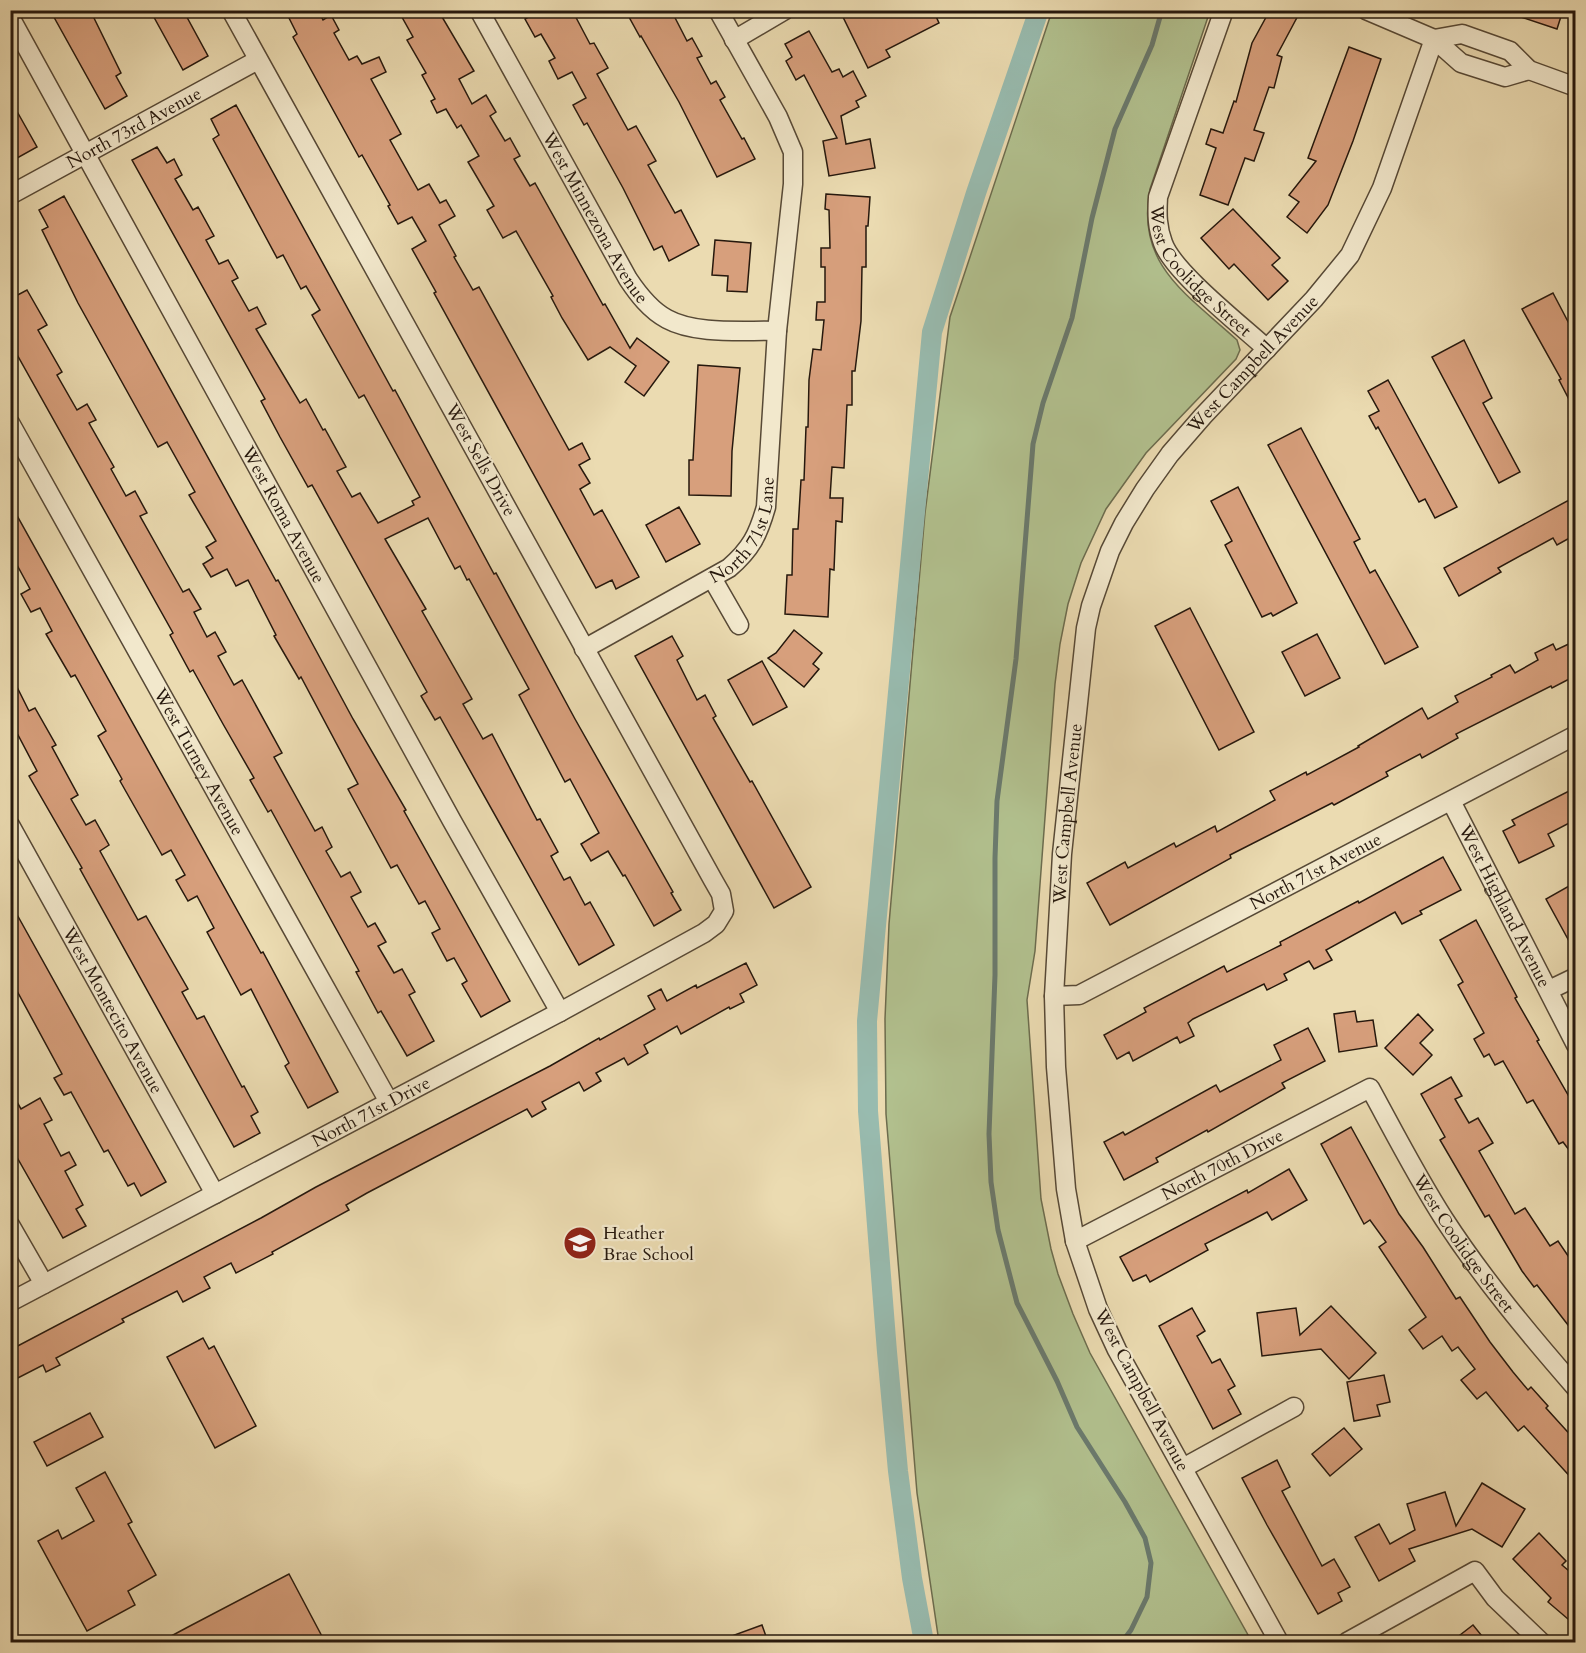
<svg xmlns="http://www.w3.org/2000/svg" width="1586" height="1653" viewBox="0 0 1586 1653" font-family="Cardo,serif">
<style>
.green{fill:#b2c18f;stroke:#6c6c4e;stroke-width:1.5}
.lines{fill:none;stroke-linecap:round;stroke-linejoin:round}
.stream{stroke:#6a7a6e;stroke-width:5}
.canal{stroke:#98bbaf;stroke-width:20}
.building{fill:#d79f7c;stroke:#26180d;stroke-width:1.5}
.street-casing{stroke:#574936;stroke-width:21}
.street{stroke:#f2e8cc;stroke-width:18}
.labels{text-anchor:middle;stroke-width:4.5;stroke-linejoin:round;paint-order:stroke}
.street-label{font-size:18px;fill:#26180d;stroke:#f2e8cc}
.poi-label{font-size:18px;fill:#26180d;stroke:#f2e8cc;text-anchor:start}
</style>
<rect width="100%" height="100%" fill="#ebdbb1"/>
<filter id="stains"><feTurbulence type="fractalNoise" baseFrequency=".00333" numOctaves="4"/><feColorMatrix values="0 0 0 0 .2 0 0 0 0 .09 0 0 0 0 .02 0 0 0 .5 -.17"/></filter>
<radialGradient id="worn" r=".72"><stop offset=".6" stop-color="#630" stop-opacity="0"/><stop offset="1" stop-color="#630" stop-opacity=".3"/></radialGradient>
<path class="green" d="M1052 11H1210L1150 189C1135 265 1188 295 1237 340L1240 350 1236 359 1146 453 1106 509 1081 563 1068 604 1060 644 1055 684 1035 951 1027 1000 1041 1199 1051 1249 1058 1274 1073 1314 1090 1353 1252 1642H939L917 1493 886 1114 885 1019 889 924 925 513 950 317Z"/>
<g class="lines">
<path class="stream" d="M1122 1642 1131 1630 1147 1597 1151 1563 1145 1538 1125 1502 1077 1427 1057 1381 1017 1303 998 1230 991 1182 989 1134 995 975V858L997 801 1016 659 1033 444 1043 403 1072 318 1092 218 1115 129 1152 45 1162 10"/>
<path class="canal" d="M924 1642 912 1578 898 1471 887 1352 868 1111 867 1021 932 332 976 193 1039 10"/>
</g>
<g class="building">
<path d="M50 10H90L121 73 116 76 127 96 105 109Z"/>
<path d="M150 10H183L208 56 183 70Z"/>
<path d="M285 10H318L323 20 331 15 339 30 334 33 349 60 357 56 362 64 379 57 386 72 371 79 401 134 390 140 418 190 429 184 440 203 446 200 455 216 439 225 456 256 454 257 473 290 479 287 569 450 582 443 590 459 579 465 590 483 580 489 594 515 602 510 639 577 616 589 612 580 596 588 434 293 436 292 412 249 426 241 412 217 398 224 388 206 390 205 362 155 359 157 293 37 297 34Z"/>
<path d="M398 10H438L474 71 459 79 472 104 486 95 496 112 490 116 505 141 510 138 520 156 514 159 530 186 535 183 603 305 605 304 630 348 637 338 669 362 644 396 625 382 636 366 610 347 588 360 562 318 551 297 553 296 516 231 503 238 487 210 494 206 468 162 479 156 461 125 457 128 446 109 437 113 431 101 435 99 422 75 426 73 407 40 413 37Z"/>
<path d="M540 10H572L590 44 594 43 608 68 597 74 628 130 636 126 656 161 648 165 675 213 681 210 699 245 669 261 662 246 654 250 623 188 587 123 584 125 573 105 586 98 572 72 558 79 549 61 555 58 541 34 535 37 525 19Z"/>
<path d="M641 10H671L687 41 692 38 702 56 697 58 711 84 716 81 725 97 720 100 742 139 744 138 755 159 717 177 679 102 641 36 640 37 629 17Z"/>
<path d="M859 10 862 16 873 10H933L939 23 886 50 890 57 868 68 843 17Z"/>
<path d="M1270 10H1301L1277 55 1282 57 1274 88 1269 87 1254 130 1264 133 1254 161 1245 158 1228 205 1200 195 1216 148 1206 144 1211 129 1223 133 1234 101 1236 102 1252 43Z"/>
<path d="M1509 10H1563L1557 29 1509 13Z"/>
<path d="M809 31 832 72 839 69 843 77 853 71 866 96 856 101 859 107 841 116 846 144 870 139 875 168 829 176 823 141 837 138 804 75 796 80 786 61 792 57 785 44Z"/>
<path d="M1349 47 1381 59 1353 141 1328 205 1307 233 1287 217 1299 202 1289 195 1316 161 1308 158Z"/>
<path d="M10 99 37 147 10 162Z"/>
<path d="M236 105 393 391 395 390 494 574 496 573 575 719 673 892 671 893 681 910 654 926 625 875 623 876 608 851 591 861 581 844 599 833 570 779 565 782 519 695 529 689 469 579 467 580 460 566 455 569 428 518 385 539 426 609 422 611 472 699 463 704 483 739 492 734 537 820 540 819 558 852 551 856 564 880 570 877 585 905 590 902 614 945 579 965 440 717 435 720 421 696 427 692 312 485 308 487 280 437 261 401 265 399 132 160 157 147 167 163 174 159 182 175 175 179 193 210 198 207 214 236 206 240 219 264 228 260 238 278 232 281 249 311 257 307 266 324 256 329 300 403 306 399 323 430 325 429 346 467 337 471 352 497 360 493 378 523 414 505 412 501 420 497 364 395 359 398 312 315 320 310 306 286 301 289 283 255 277 258 213 139 219 135 211 119Z"/>
<path d="M826 194 870 197 868 226H866V267H862L861 321 855 371H852V405H847L844 468 832 467 830 498H843L842 522 836 521 834 570 830 569 828 617 785 614 787 575H792L793 529H798L801 480H804L806 427H808L809 380 813 349 821 350 824 320H816L817 302H825V267H821V248H830L829 210 825 209Z"/>
<path d="M64 196 276 581 278 580 353 719 406 810 404 811 510 1001 481 1017 462 984 467 981 454 958 447 961 432 933 440 929 425 901 419 904 397 865 391 868 355 802 348 789 358 784 301 677 299 679 274 636 276 635 248 580 236 586 227 569 211 577 203 564 213 558 206 547 216 541 189 495 195 492 167 442 158 447 78 303 42 230 48 227 39 210Z"/>
<path d="M1233 209 1280 258 1272 265 1288 281 1268 300 1234 264 1229 269 1201 238Z"/>
<path d="M715 240 751 243 747 292 727 291 728 276 712 275Z"/>
<path d="M27 290 47 325 38 330 62 372 57 375 77 410 87 404 96 420 89 423 114 467 111 469 126 496 135 491 147 513 140 516 167 564 183 592 189 589 201 609 194 612 207 637 215 632 226 652 218 656 234 685 242 680 282 753 274 757 315 831 322 827 332 847 326 851 341 877 350 872 361 892 351 897 368 927 375 923 386 942 378 946 394 973 402 969 415 992 409 995 434 1041 407 1056 381 1011 378 1013 356 972 359 971 271 810 268 812 250 780 254 778 223 724 193 670 190 672 170 635 173 633 10 342V299Z"/>
<path d="M1553 293 1575 335V411L1559 380 1561 379 1522 309Z"/>
<path d="M1464 340 1492 398 1483 403 1520 472 1499 483 1432 357Z"/>
<path d="M698 365 740 368 732 451 731 496 689 495V460H693Z"/>
<path d="M1388 380 1457 507 1435 518 1425 499 1419 502 1378 427 1376 429 1369 416 1379 411 1368 391Z"/>
<path d="M1301 428 1360 539 1354 542 1370 573 1375 570 1418 647 1385 664 1268 445Z"/>
<path d="M1238 487 1297 603 1273 616 1271 613 1262 617 1225 545 1232 541 1211 501Z"/>
<path d="M1569 500 1575 512V535L1557 545 1553 538 1498 568 1501 572 1459 596 1444 568Z"/>
<path d="M10 503 261 953 263 952 338 1092 308 1108 285 1066 289 1063 251 989 241 995 207 932 214 928 197 896 188 901 176 880 185 875 171 850 162 855 120 781 122 779 98 736 106 731 75 675 71 677 46 634 52 631 40 608 31 612 21 594 30 589 17 565 10 569Z"/>
<path d="M679 507 700 544 666 562 646 525Z"/>
<path d="M1190 608 1254 732 1219 750 1155 626Z"/>
<path d="M794 630 822 653 813 664 819 669 804 687 768 658 776 653Z"/>
<path d="M1317 634 1340 678 1305 696 1282 652Z"/>
<path d="M672 636 683 656 677 660 697 700 705 695 716 716 713 718 750 782 752 781 811 887 774 908 635 656Z"/>
<path d="M1575 641V676L1552 688 1551 686 1456 734 1458 738 1422 758 1420 754 1386 772 1388 776 1334 805 1332 803 1230 855 1231 858 1110 925 1087 883 1125 862 1128 868 1174 843 1176 847 1215 826 1217 832 1275 800 1270 791 1306 772 1307 775 1359 747 1358 746 1422 708 1428 719 1458 702 1455 696 1492 677 1491 675 1510 665 1515 673 1538 660 1535 653 1553 644 1556 650Z"/>
<path d="M762 661 787 707 753 725 728 680Z"/>
<path d="M10 673 29 711 35 708 56 745 52 747 78 795 71 799 86 825 95 820 109 845 100 851 138 920 146 916 188 989 182 992 197 1019 204 1016 242 1087 244 1086 258 1112 251 1116 260 1133 234 1147 80 869 82 868 29 776 37 771 18 735 10 739Z"/>
<path d="M1575 788V820L1548 834 1554 846 1519 863 1503 831 1515 825 1512 820Z"/>
<path d="M1443 857 1461 890 1420 911 1422 914 1402 924 1395 912 1326 950 1332 960 1314 969 1309 961 1284 974 1287 980 1267 990 1264 984 1193 1019 1188 1023 1194 1036 1180 1043 1177 1037 1133 1061 1129 1052 1117 1059 1104 1035 1146 1012 1144 1008 1224 966 1227 972 1281 945 1280 942 1358 901 1359 903Z"/>
<path d="M1569 886 1575 898V952L1546 899Z"/>
<path d="M10 902 166 1182 141 1196 134 1183 128 1186 108 1150 104 1152 71 1092 64 1095 54 1078 62 1074 10 978Z"/>
<path d="M1476 920 1517 997 1515 998 1539 1040 1537 1041 1575 1107V1158L1563 1142 1559 1144 1533 1100 1527 1103 1503 1061 1495 1065 1489 1054 1484 1057 1474 1039 1484 1033 1458 985 1463 982 1440 940Z"/>
<path d="M746 963 757 985 740 994 744 1002 730 1009 729 1007 681 1034 677 1026 644 1045 648 1053 628 1065 624 1058 596 1073 601 1081 584 1091 579 1082 542 1102 546 1109 532 1117 527 1109 367 1193 346 1205 349 1210 272 1252 273 1254 236 1273 231 1263 204 1277 210 1288 183 1302 177 1291 122 1319 124 1322 56 1358 60 1365 46 1372 43 1365 10 1382V1350L261 1218 316 1187 550 1066 599 1038 600 1040 655 1009 648 996 661 989 667 1001 696 985 697 988Z"/>
<path d="M1355 1011 1357 1022 1373 1020 1377 1046 1339 1052 1334 1014Z"/>
<path d="M1418 1014 1433 1030 1420 1043 1432 1055 1413 1075 1385 1048Z"/>
<path d="M1308 1028 1325 1061 1282 1083 1285 1088 1208 1132 1207 1130 1156 1158 1158 1162 1124 1180 1104 1142 1123 1132 1125 1135 1216 1085 1220 1092 1281 1060 1274 1045Z"/>
<path d="M1451 1077 1462 1096 1455 1099 1469 1123 1478 1118 1493 1143 1479 1151 1515 1214 1525 1208 1550 1246 1558 1241 1575 1266V1334L1537 1285 1534 1287 1522 1271 1489 1215 1485 1217 1440 1140 1445 1137 1421 1094Z"/>
<path d="M10 1090 21 1109 40 1098 52 1120 44 1124 61 1156 69 1152 76 1165 65 1171 83 1205 76 1209 86 1226 63 1238 10 1145Z"/>
<path d="M1351 1127 1399 1214 1423 1247 1456 1299 1460 1297 1490 1342 1513 1372 1528 1390 1531 1387 1548 1406 1546 1408 1575 1440V1482L1524 1426 1518 1431 1486 1392 1477 1399 1461 1380 1475 1369 1458 1347 1452 1351 1442 1336 1423 1349 1409 1330 1426 1317 1379 1247 1386 1242 1370 1220 1364 1224 1321 1144Z"/>
<path d="M1289 1169 1307 1200 1272 1220 1267 1212 1250 1221 1205 1244 1208 1250 1150 1282 1146 1275 1133 1281 1120 1257 1247 1190 1248 1193Z"/>
<path d="M1331 1306 1376 1353 1349 1379 1321 1349 1262 1356 1257 1313 1296 1308 1300 1335Z"/>
<path d="M1192 1308 1205 1331 1197 1336 1212 1363 1220 1359 1235 1386 1228 1390 1241 1414 1213 1429 1159 1326Z"/>
<path d="M203 1338 209 1349 214 1346 256 1426 215 1448 167 1357Z"/>
<path d="M1384 1375 1390 1402 1377 1405 1380 1416 1354 1421 1347 1382Z"/>
<path d="M90 1413 103 1437 47 1466 34 1442Z"/>
<path d="M1344 1428 1362 1449 1330 1476 1312 1454Z"/>
<path d="M1277 1460 1290 1487 1282 1491 1322 1566 1334 1559 1350 1587 1338 1593 1342 1601 1318 1614 1267 1525 1242 1478Z"/>
<path d="M105 1472 132 1522 128 1524 156 1575 128 1591 135 1605 87 1631 38 1541 58 1530 62 1539 94 1521 76 1488Z"/>
<path d="M1482 1483 1525 1509 1502 1547 1472 1529 1409 1549 1415 1561 1379 1581 1355 1537 1379 1524 1390 1544 1415 1530 1407 1504 1445 1492 1456 1526Z"/>
<path d="M1539 1533 1566 1561 1562 1565 1575 1576V1625L1548 1602 1551 1598 1513 1559Z"/>
<path d="M289 1574 325 1642H160L188 1627Z"/>
<path d="M762 1625 768 1642H719L718 1641Z"/>
<path d="M1473 1625 1482 1636 1474 1642H1451Z"/>
</g>
<g class="lines">
<g class="street-casing">
<g id="street">
<path id="s1" d="M479 10 628 279C638 294 650 310 667 319 696 335 744 330 777 331"/>
<path id="s2" d="M1224 10 1158 197C1157 214 1157 227 1163 243 1173 272 1242 326 1267 349"/>
<path d="M1366 10 1434 39 1461 63 1505 77 1529 70"/>
<path id="s3" d="M10 17 452 821 560 1012"/>
<path d="M1434 39 1462 34 1510 51 1529 70 1576 87"/>
<path d="M734 40 785 10"/>
<path id="s4" d="M10 195 258 60"/>
<path id="s5" d="M10 423 389 1102"/>
<path d="M712 578 739 625"/>
<path id="s6" d="M584 649 729 568C751 549 758 535 766 507L777 331 793 184V152L778 117 718 10"/>
<path id="s7" d="M1451 801 1576 1045"/>
<path id="s8" d="M10 825 215 1194"/>
<path d="M1549 990 1576 977"/>
<path id="s9" d="M1054 996 1079 995 1576 735"/>
<path d="M10 1225 44 1284"/>
<path id="s10" d="M1075 1241 1370 1088C1394 1132 1417 1177 1444 1219 1483 1279 1529 1334 1576 1388"/>
<path id="s11" d="M10 1302 560 1012 704 933 716 924 724 911 721 894 713 880 231 10"/>
<path d="M1183 1468 1294 1407"/>
<path id="s12" d="M1279 1642 1117 1350 1098 1309 1075 1241 1066 1189 1056 1067 1054 996 1062 854 1086 628 1091 606 1110 551 1124 523 1145 489 1170 454 1203 416 1314 299 1350 255 1382 188 1434 39"/>
<path d="M1347 1642 1475 1571 1495 1598 1541 1642"/>
</g>
</g>
<use href="#street" class="street"/>
</g>
<defs>
<g id="school-disc" transform="scale(1.725)"><circle r="9.5" fill="#8f2418" stroke="#f2e8cc"/><path d="M0-5L7-2L0 1L-7-2ZM-4 1L0 2.5L4 1V4Q0 6-4 4Z" fill="#fff"/></g>
</defs>
<g fill-rule="evenodd">
<use href="#school-disc" x="580" y="1243"/>
</g>
<g class="labels">
<g class="street-label">
<text dy="6" stroke="none"><textPath href="#s4" startOffset="141">North 73rd Avenue</textPath></text>
<text dy="6" stroke="none"><textPath href="#s1" startOffset="238">West Minnezona Avenue</textPath></text>
<text dy="6" stroke="none"><textPath href="#s2" startOffset="288">West Coolidge Street</textPath></text>
<text dy="6" stroke="none"><textPath href="#s12" startOffset="1384">West Campbell Avenue</textPath></text>
<text transform="translate(481 460) rotate(61)" y="6">West Sells Drive</text>
<text dy="6" stroke="none"><textPath href="#s3" startOffset="568">West Roma Avenue</textPath></text>
<text dy="6" stroke="none"><textPath href="#s6" startOffset="207">North 71st Lane</textPath></text>
<text dy="6" stroke="none"><textPath href="#s5" startOffset="388">West Turney Avenue</textPath></text>
<text dy="6" stroke="none"><textPath href="#s12" startOffset="880">West Campbell Avenue</textPath></text>
<text dy="6" stroke="none"><textPath href="#s9" startOffset="292">North 71st Avenue</textPath></text>
<text dy="6" stroke="none"><textPath href="#s7" startOffset="118">West Highland Avenue</textPath></text>
<text dy="6" stroke="none"><textPath href="#s8" startOffset="212">West Montecito Avenue</textPath></text>
<text dy="6" stroke="none"><textPath href="#s11" startOffset="408">North 71st Drive</textPath></text>
<text dy="6" stroke="none"><textPath href="#s10" startOffset="166">North 70th Drive</textPath></text>
<text dy="6" stroke="none"><textPath href="#s10" startOffset="514">West Coolidge Street</textPath></text>
<text transform="translate(1142 1390) rotate(62)" y="6">West Campbell Avenue</text>
</g>
<g class="poi-label">
<text x="603" y="1239">Heather<tspan x="603" dy="21">Brae School</tspan></text>
</g>
</g>
<rect width="1586" height="1653" fill="none" stroke="#ebdbb1" stroke-width="36"/>
<rect x="12" y="12" width="1562" height="1629" fill="none" stroke="#26180d" stroke-width="3"/>
<rect x="18" y="18" width="1550" height="1617" fill="none" stroke="#26180d" stroke-width="1.5"/>
<rect width="100%" height="100%" filter="url(#stains)"/>
<rect width="100%" height="100%" fill="url(#worn)"/>
</svg>
